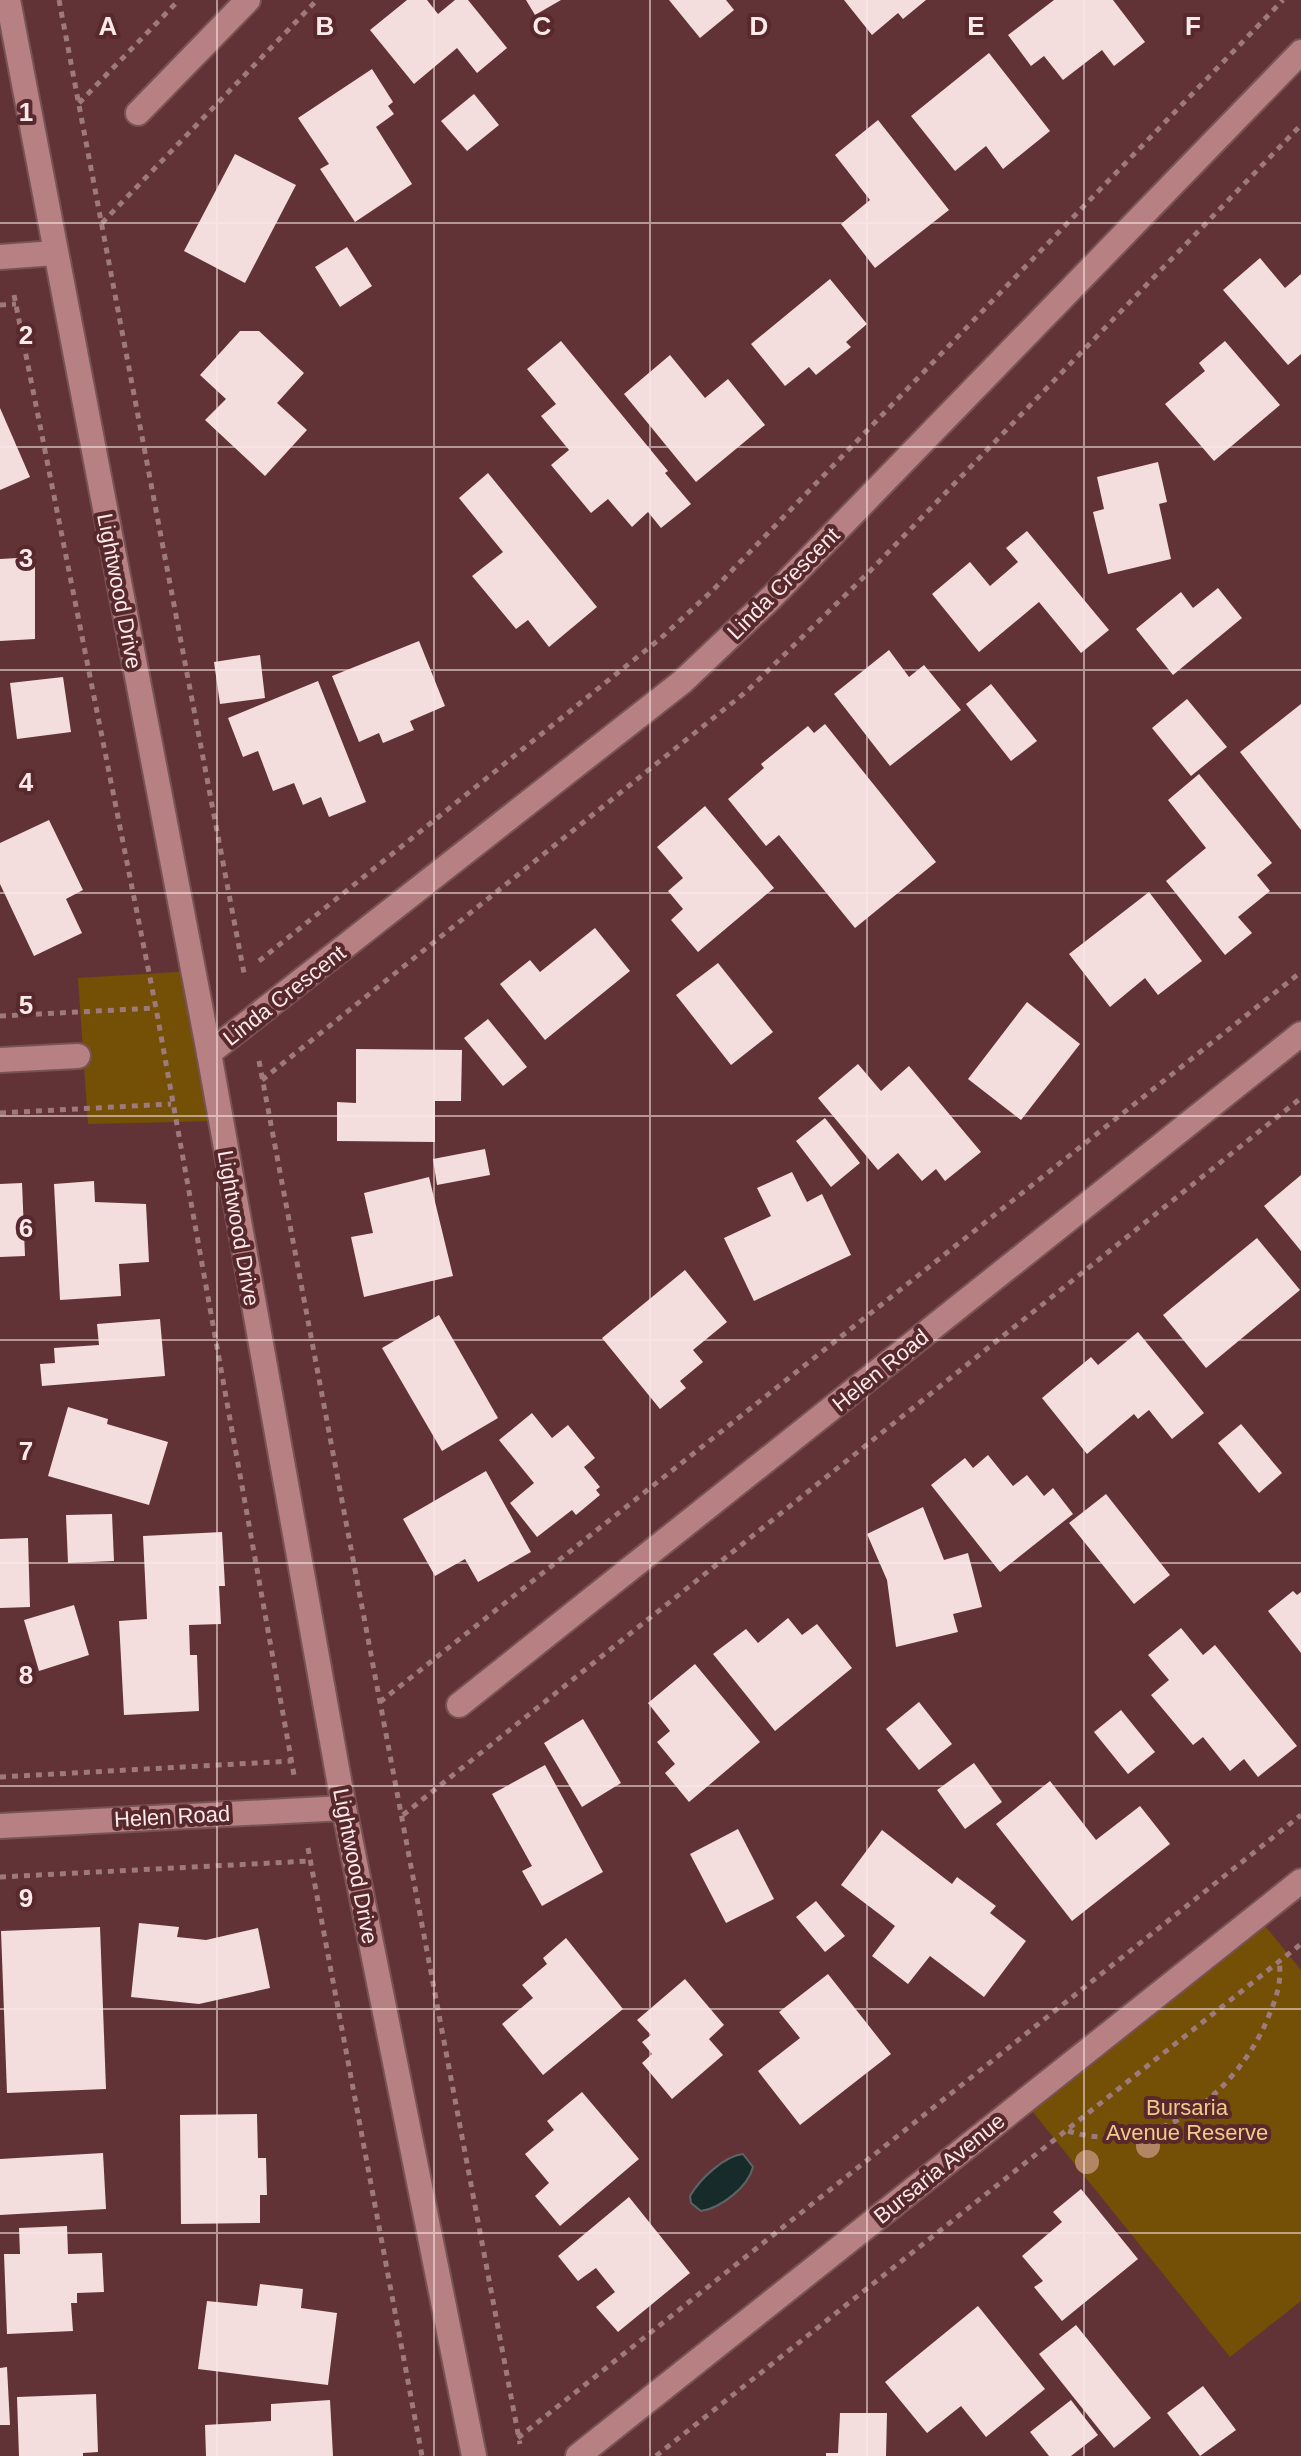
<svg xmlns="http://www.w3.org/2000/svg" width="1301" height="2456" viewBox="0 0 1301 2456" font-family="Arial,sans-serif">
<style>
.green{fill:#744f06}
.water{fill:#182b2b;stroke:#5c6464;stroke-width:2}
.building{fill:#f4dddd}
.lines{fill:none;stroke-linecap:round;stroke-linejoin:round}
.street-casing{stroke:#785356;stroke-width:28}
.path{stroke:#9e7a7c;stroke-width:5;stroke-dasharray:6 6;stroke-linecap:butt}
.street{stroke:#b78082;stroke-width:24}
.tree{fill:#b28664}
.grid{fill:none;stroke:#fce9e9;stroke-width:2;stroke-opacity:0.55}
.labels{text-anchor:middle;stroke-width:8;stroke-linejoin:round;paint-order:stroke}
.street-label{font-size:22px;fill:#fce9e9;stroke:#57282c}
.park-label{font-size:22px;fill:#f4c98a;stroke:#57282c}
.grid-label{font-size:26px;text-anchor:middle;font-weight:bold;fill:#fce9e9;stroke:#57282c;stroke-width:8;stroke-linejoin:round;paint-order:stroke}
</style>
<rect width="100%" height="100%" fill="#623336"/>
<g class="green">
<path d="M193 971 220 1121 88 1124 78 978Z"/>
<path d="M1257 1916 1301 1970V2301L1230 2357 1024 2101Z"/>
</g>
<path class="water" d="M743 2154 753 2167C748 2187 721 2208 701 2211L691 2203 690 2196C700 2179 724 2156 743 2154Z"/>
<g class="building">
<path d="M407 0H427L438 14 455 0H468L507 48 477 73 457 48 414 84 370 30Z"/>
<path d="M526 0H561L535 15Z"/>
<path d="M669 0H726L734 10 700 38Z"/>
<path d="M844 0H926L903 19 898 13 872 35Z"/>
<path d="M1054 0H1113L1145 42 1114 66 1102 50 1063 80 1044 56 1031 66 1008 35Z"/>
<path d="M989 53 1050 131 1003 169 986 146 955 171 911 116Z"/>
<path d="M372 69 393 102 388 106 394 114 376 127 412 184 355 222 320 169 329 164 298 118Z"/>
<path d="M474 94 499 125 467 151 441 121Z"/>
<path d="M878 120 949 210 875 268 841 224 870 200 835 155Z"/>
<path d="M235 154 296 185 245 283 184 251Z"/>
<path d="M347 247 372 286 340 307 315 267Z"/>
<path d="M1260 258 1285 288 1301 274V354L1288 365 1223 290Z"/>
<path d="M830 279 867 324 846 342 851 347 816 375 809 367 785 386 751 344Z"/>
<path d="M240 331H259L304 373 277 403 307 430 265 476 205 420 226 399 200 375Z"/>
<path d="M561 341 668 471 665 473 691 504 661 528 648 512 632 527 608 499 591 513 551 465 569 450 541 416 556 404 527 369Z"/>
<path d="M1225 341 1280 405 1214 461 1165 404 1205 371 1199 363Z"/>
<path d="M670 355 705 398 728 379 765 425 696 482 624 394Z"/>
<path d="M0 408 30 477 0 490Z"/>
<path d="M1158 462 1167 502 1159 504 1171 559 1108 574 1093 512 1104 509 1097 477Z"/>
<path d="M488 473 597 607 549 647 528 620 516 629 472 576 503 552 459 498Z"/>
<path d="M1027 531 1109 630 1081 653 1039 602 979 652 932 594 970 562 990 586 1018 562 1006 548Z"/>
<path d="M35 557V639L0 641V559Z"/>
<path d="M1218 588 1242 618 1173 675 1136 629 1181 592 1193 608Z"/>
<path d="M419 641 445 706 410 721 414 730 383 743 379 733 359 742 332 676Z"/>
<path d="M889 650 909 677 924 665 961 710 890 766 834 694Z"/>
<path d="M260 655 265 698 220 704 214 662Z"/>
<path d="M63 677 71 732 17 739 10 683Z"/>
<path d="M318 681 366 802 329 817 321 797 303 805 294 783 273 791 258 751 243 757 228 718Z"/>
<path d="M991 684 1037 741 1011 761 966 704Z"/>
<path d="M1187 699 1227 747 1191 776 1152 728Z"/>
<path d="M1301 704V830L1240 752Z"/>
<path d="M825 724 936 862 855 928 779 835 766 846 728 799 764 768 761 764 808 726 814 733Z"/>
<path d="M1199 774 1272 863 1257 875 1270 891 1238 917 1252 933 1225 955 1166 881 1206 848 1168 800Z"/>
<path d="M705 806 774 888 698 952 671 920 683 909 668 891 683 878 657 847Z"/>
<path d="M49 820 83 890 66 899 82 933 34 956 0 884V843Z"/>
<path d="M1149 892 1202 961 1158 995 1145 978 1110 1007 1069 954Z"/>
<path d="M595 928 630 971 545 1040 500 984 530 960 540 972Z"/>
<path d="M718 963 773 1032 731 1065 676 995Z"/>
<path d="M1027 1002 1080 1044 1021 1120 968 1079Z"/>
<path d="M488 1019 527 1067 503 1086 464 1038Z"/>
<path d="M356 1049 462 1050 461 1101H435V1142L337 1141V1102L356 1103Z"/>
<path d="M858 1064 881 1091 909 1066 981 1152 945 1181 936 1169 922 1181 898 1153 878 1170 818 1098Z"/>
<path d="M825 1118 860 1163 831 1187 796 1141Z"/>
<path d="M485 1149 490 1175 437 1185 433 1159Z"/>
<path d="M792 1172 807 1202 822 1194 851 1255 754 1301 724 1238 771 1216 757 1188Z"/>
<path d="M1301 1175V1251L1264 1206Z"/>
<path d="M429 1177 453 1276 364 1297 351 1237 373 1233 364 1193Z"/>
<path d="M94 1181 95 1202 146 1204 149 1262 119 1264 121 1296 60 1300 54 1184Z"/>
<path d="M22 1183 25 1256 0 1257V1184Z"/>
<path d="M1257 1238 1300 1290 1206 1368 1163 1315Z"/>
<path d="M685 1270 727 1322 693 1350 703 1362 680 1381 686 1388 660 1409 602 1338Z"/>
<path d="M439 1315 498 1418 442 1451 382 1348Z"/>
<path d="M160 1319 165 1376 42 1386 40 1364 55 1363 54 1348 99 1345 97 1324Z"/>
<path d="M1138 1332 1204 1413 1172 1439 1149 1410 1138 1419 1134 1414 1087 1454 1042 1398 1091 1357 1098 1365Z"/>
<path d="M68 1407 108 1419 107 1424 168 1442 149 1505 48 1476Z"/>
<path d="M532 1413 552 1438 568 1425 595 1458 584 1467 600 1487 596 1490 600 1495 576 1515 572 1510 537 1537 510 1503 534 1483 499 1440Z"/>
<path d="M1241 1424 1282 1473 1259 1493 1218 1443Z"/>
<path d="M988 1455 1013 1486 1027 1475 1044 1496 1053 1488 1073 1514 1000 1572 931 1485 965 1458 973 1468Z"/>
<path d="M486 1471 531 1552 478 1582 465 1559 435 1576 403 1519Z"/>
<path d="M1106 1494 1170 1575 1134 1604 1069 1523Z"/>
<path d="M923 1507 944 1560 968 1553 982 1607 953 1614 958 1632 896 1647 887 1580 867 1534Z"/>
<path d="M112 1514 114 1561 68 1563 66 1515Z"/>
<path d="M222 1532 225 1586H219L221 1624 189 1625 190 1655H197L199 1711 124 1715 119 1621 147 1619 143 1536Z"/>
<path d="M28 1538 30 1607 0 1608V1539Z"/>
<path d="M1293 1591 1297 1595 1301 1592V1653L1268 1611Z"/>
<path d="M74 1605 89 1655 39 1671 24 1620Z"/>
<path d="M788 1618 802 1635 817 1624 852 1668 775 1731 713 1654 746 1629 758 1643Z"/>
<path d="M1181 1628 1203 1655 1215 1645 1297 1746 1258 1777 1244 1759 1230 1771 1203 1737 1193 1745 1151 1695 1169 1680 1148 1655Z"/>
<path d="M695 1664 760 1742 689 1802 665 1773 675 1764 657 1742 670 1731 648 1703Z"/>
<path d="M919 1702 952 1744 919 1770 886 1729Z"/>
<path d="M1121 1710 1155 1752 1128 1774 1094 1732Z"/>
<path d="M583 1719 621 1783 582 1807 544 1743Z"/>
<path d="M974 1763 1002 1802 965 1829 937 1790Z"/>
<path d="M545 1765 603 1872 542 1906 522 1871 532 1866 492 1794Z"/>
<path d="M1050 1781 1096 1840 1140 1806 1170 1844 1072 1921 996 1824Z"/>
<path d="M738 1829 774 1899 726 1923 690 1854Z"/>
<path d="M882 1830 952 1884 957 1877 996 1906 990 1913 1026 1941 984 1997 930 1956 908 1984 872 1956 895 1926 841 1885Z"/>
<path d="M816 1901 845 1936 825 1952 796 1917Z"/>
<path d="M139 1923 179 1927 177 1937 206 1940 258 1928 270 1988 199 2004 131 1997Z"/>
<path d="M100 1927 106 2089 7 2093 1 1931Z"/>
<path d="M566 1938 623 2009 543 2075 502 2024 533 1998 522 1985 547 1964 543 1958Z"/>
<path d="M828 1974 891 2054 800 2125 758 2071 800 2038 779 2012Z"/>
<path d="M685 1979 724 2025 709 2039 723 2055 672 2099 642 2063 652 2054 642 2042 651 2035 637 2020Z"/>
<path d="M582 2092 639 2159 560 2226 535 2196 549 2183 525 2154 554 2130 547 2121Z"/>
<path d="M257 2114 258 2158H266L267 2195H260V2223L181 2224 180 2115Z"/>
<path d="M103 2153 106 2209 0 2215V2159Z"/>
<path d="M1081 2189 1138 2259 1062 2321 1034 2287 1043 2281 1022 2256 1062 2222 1053 2212Z"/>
<path d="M629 2197 690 2273 618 2332 596 2307 615 2292 596 2268 578 2281 558 2256Z"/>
<path d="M67 2226 68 2254 102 2253 104 2292 77 2293V2303H71L73 2331 7 2334 4 2254H20L19 2228Z"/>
<path d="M260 2284 303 2289 301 2308 337 2313 328 2385 198 2369 207 2301 257 2306Z"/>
<path d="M978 2306 1045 2389 986 2437 961 2406 927 2433 885 2382Z"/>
<path d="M1076 2325 1151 2418 1114 2448 1039 2354Z"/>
<path d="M7 2367 10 2425H0V2368Z"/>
<path d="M1203 2386 1236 2430 1200 2456 1167 2413Z"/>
<path d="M96 2394 98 2452 83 2453V2456H19L17 2397Z"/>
<path d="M330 2400 333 2456H206L205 2425 271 2421V2404Z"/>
<path d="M1071 2400 1098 2435 1071 2456H1049L1030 2432Z"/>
<path d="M840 2413H887L886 2456H826V2453H838Z"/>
</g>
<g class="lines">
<g class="street-casing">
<g id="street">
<path d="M8 0 209 1053 344 1808 474 2456"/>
<path d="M138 113 248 0"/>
<path d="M0 257 55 253"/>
<path d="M209 1053 682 682 771 598 1301 52"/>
<path d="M0 1060 78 1056"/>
<path d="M459 1705 1301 1034"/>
<path d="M0 1826 344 1808"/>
<path d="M578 2456 1301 1881"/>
</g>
</g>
<g class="path">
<path d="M59 0 244 973 248 970"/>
<path d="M79 103 179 0"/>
<path d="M102 223 317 0"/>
<path d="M14 295 156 1008 294 1775"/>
<path d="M0 305 16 304"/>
<path d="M259 961 661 638 714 589 1283 0"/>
<path d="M0 1016 156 1008"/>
<path d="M259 1061 520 2444"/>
<path d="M262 1080 747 691 870 571 1301 125"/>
<path d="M0 1113 171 1104"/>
<path d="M380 1702 1301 972"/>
<path d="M0 1777 292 1761"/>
<path d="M403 1815 1301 1098"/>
<path d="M308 1848 422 2456"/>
<path d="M0 1877 310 1861"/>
<path d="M1068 2131C1152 2157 1229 2100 1264 2027 1273 2006 1283 1985 1279 1962"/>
<path d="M518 2438 1301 1815"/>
<path d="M656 2456 1301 1944"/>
</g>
<use href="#street" class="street"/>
</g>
<g class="tree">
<circle cx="1148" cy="2146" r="12"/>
<circle cx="1087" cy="2162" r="12"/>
</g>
<path class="grid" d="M217 0V2456M434 0V2456M650 0V2456M867 0V2456M1084 0V2456M0 223H1301M0 447H1301M0 670H1301M0 893H1301M0 1116H1301M0 1340H1301M0 1563H1301M0 1786H1301M0 2009H1301M0 2233H1301"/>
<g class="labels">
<g class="street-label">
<text transform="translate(783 583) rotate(-45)" y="8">Linda Crescent</text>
<text transform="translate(120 591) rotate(79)" y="8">Lightwood Drive</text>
<text transform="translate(284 995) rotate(-38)" y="8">Linda Crescent</text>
<text transform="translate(239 1228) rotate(80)" y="8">Lightwood Drive</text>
<text transform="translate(880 1370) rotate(-39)" y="8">Helen Road</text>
<text transform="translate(172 1816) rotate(-3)" y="8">Helen Road</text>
<text transform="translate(356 1866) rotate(79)" y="8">Lightwood Drive</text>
<text transform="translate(939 2168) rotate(-39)" y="8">Bursaria Avenue</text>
</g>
<g class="park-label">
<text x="1187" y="2115">Bursaria<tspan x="1187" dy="25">Avenue Reserve</tspan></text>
</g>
</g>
<g class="grid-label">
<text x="108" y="35">A</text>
<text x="325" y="35">B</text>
<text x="542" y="35">C</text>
<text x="759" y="35">D</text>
<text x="976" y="35">E</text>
<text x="1193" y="35">F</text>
<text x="26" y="121">1</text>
<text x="26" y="344">2</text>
<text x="26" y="567">3</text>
<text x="26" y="791">4</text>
<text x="26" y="1014">5</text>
<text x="26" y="1237">6</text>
<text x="26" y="1460">7</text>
<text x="26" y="1684">8</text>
<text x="26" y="1907">9</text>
</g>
</svg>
